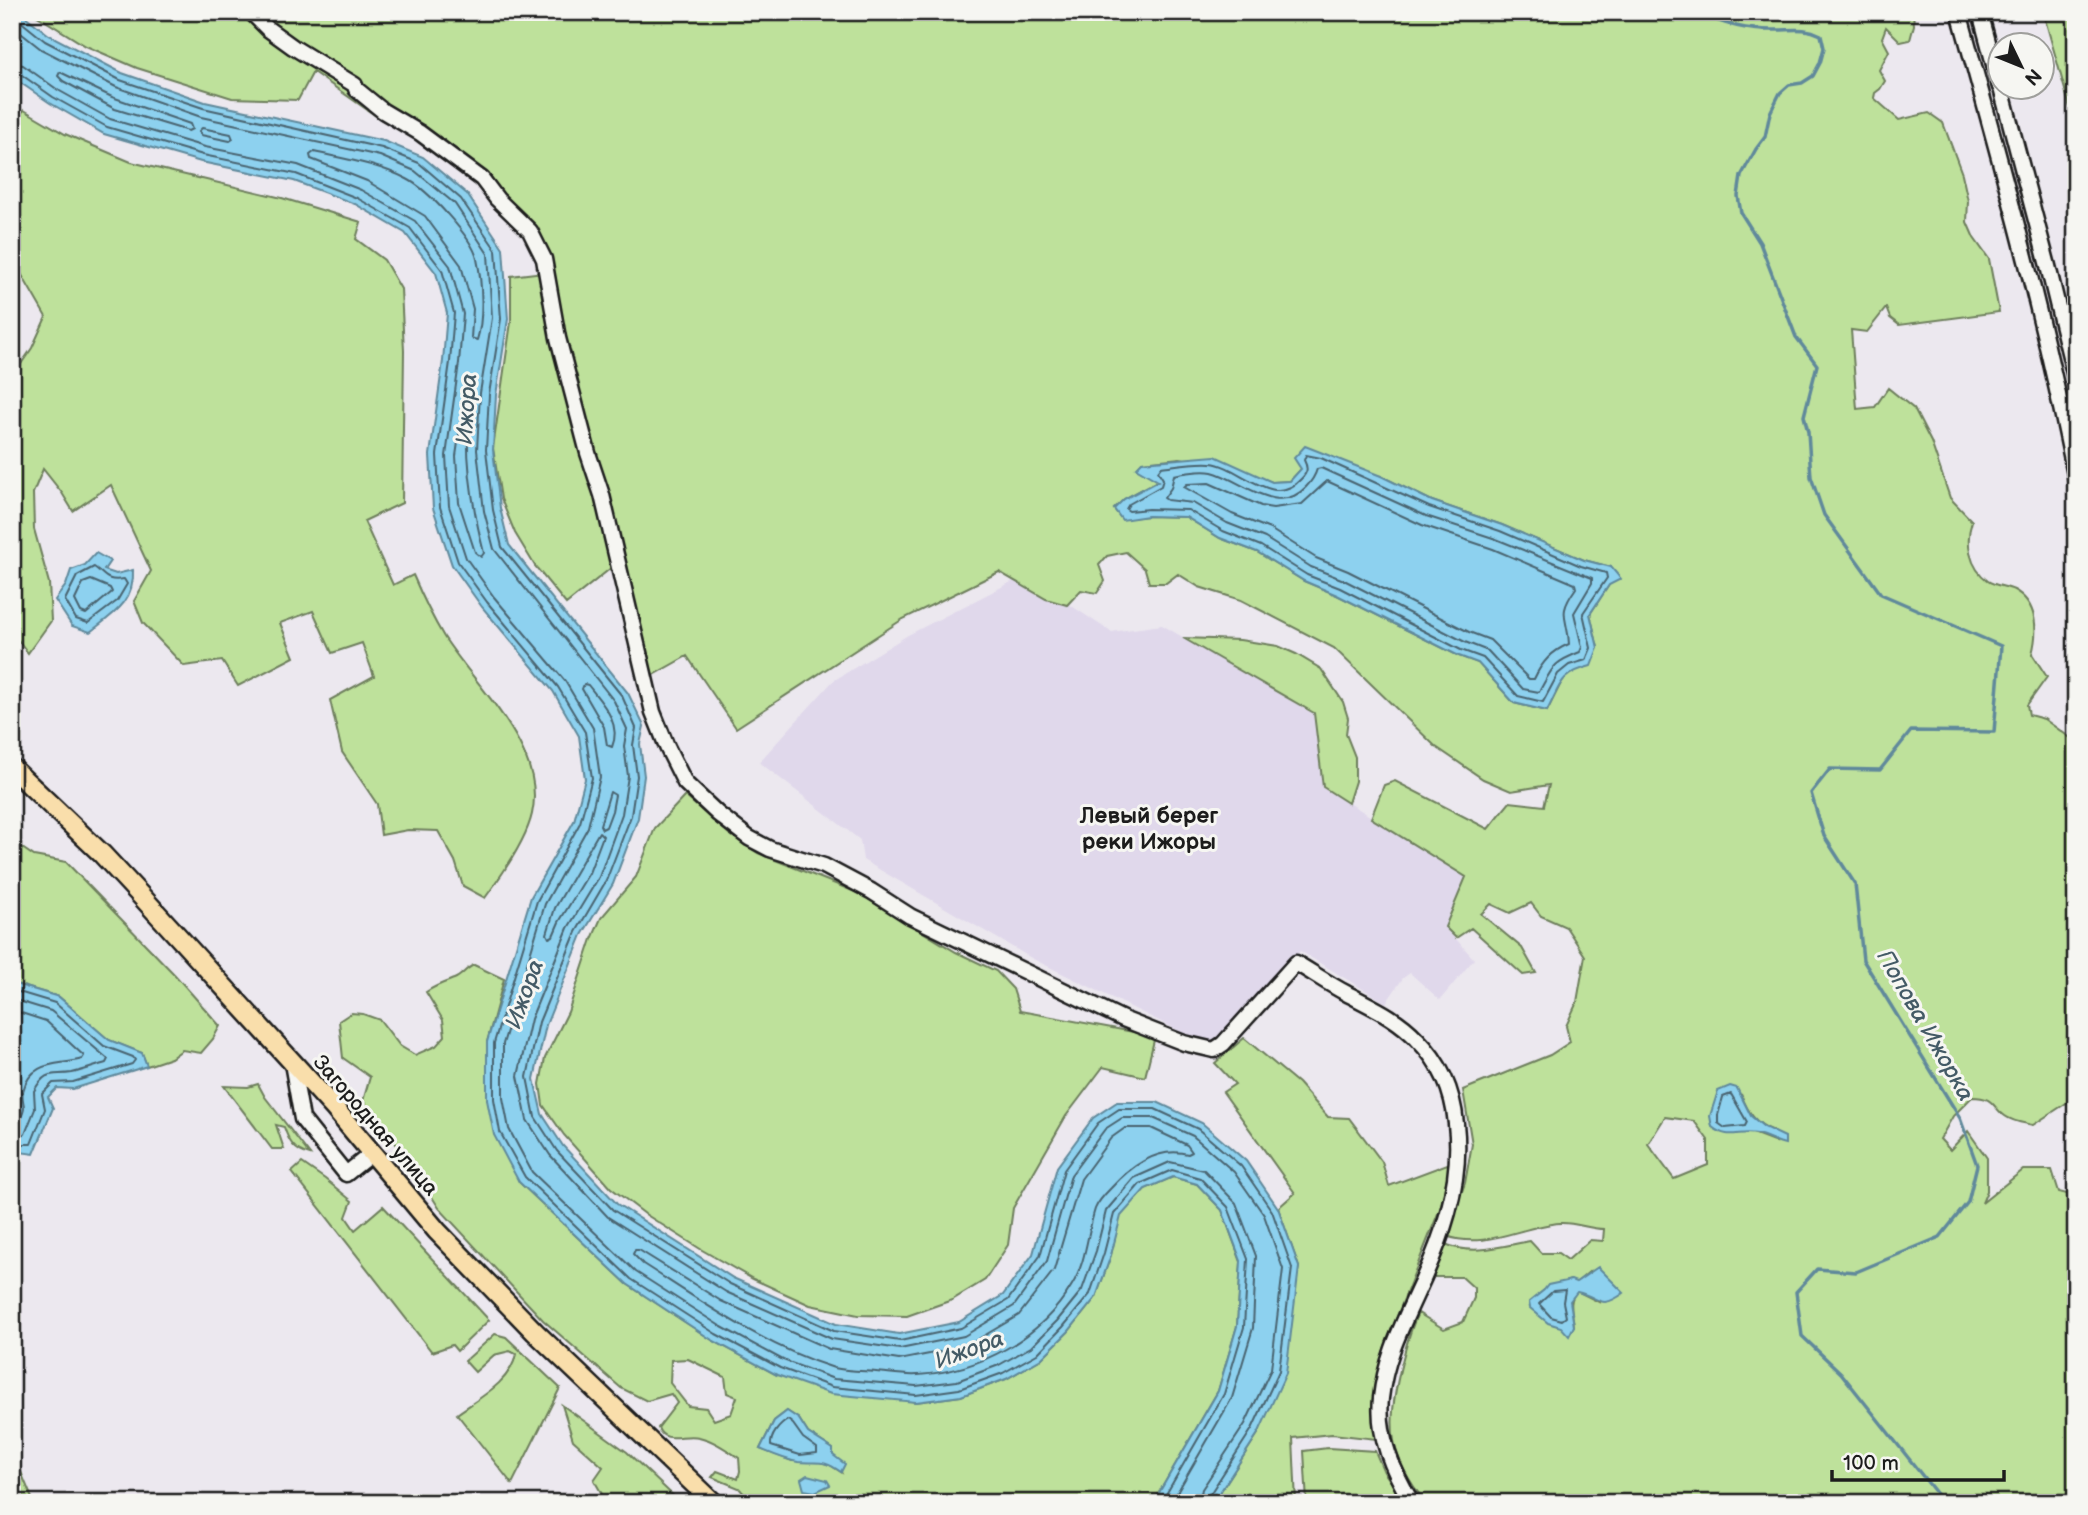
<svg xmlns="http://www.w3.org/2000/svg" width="2088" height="1515" viewBox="0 0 2088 1515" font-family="'Balsamiq Sans',sans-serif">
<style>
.built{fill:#e0d8eb}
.green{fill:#bee19b;stroke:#6d7e5c;stroke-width:2;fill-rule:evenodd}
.water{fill:#8dd1ef;stroke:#60899b;stroke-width:2}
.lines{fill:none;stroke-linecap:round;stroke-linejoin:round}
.shore{stroke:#496470;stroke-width:2}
.stream{stroke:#60899b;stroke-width:3.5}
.minor-casing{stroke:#1c1c1c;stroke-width:19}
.major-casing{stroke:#1c1c1c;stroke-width:23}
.minor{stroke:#f6f6f2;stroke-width:14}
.major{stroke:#f9deab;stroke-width:18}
.labels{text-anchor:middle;stroke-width:6;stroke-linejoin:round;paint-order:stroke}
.street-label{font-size:21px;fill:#1c1c1c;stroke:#f6f6f2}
.water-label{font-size:23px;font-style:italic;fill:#445b66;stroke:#f6f6f2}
.neighbourhood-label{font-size:23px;font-weight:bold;fill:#1c1c1c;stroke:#f6f6f2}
</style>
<rect width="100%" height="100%" fill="#ece8ef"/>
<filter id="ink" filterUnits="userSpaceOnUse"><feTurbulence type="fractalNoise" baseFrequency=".0143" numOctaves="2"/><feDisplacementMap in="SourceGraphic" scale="14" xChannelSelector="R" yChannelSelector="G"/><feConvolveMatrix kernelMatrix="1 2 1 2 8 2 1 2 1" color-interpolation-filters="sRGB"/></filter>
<g filter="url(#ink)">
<path class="built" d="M1025 575 1111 632 1162 625 1314 714 1324 787 1466 877 1445 927 1474 959 1440 1000 1410 973 1403 978 1386 1003 1300 951 1223 1041 1208 1045 1033 959 863 860 860 840 759 762 833 681 908 635Z"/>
<g class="green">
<path d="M31 12H1913L1914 25 1910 40 1901 42 1886 27 1882 38 1889 51 1879 70 1885 81 1880 89 1875 93 1874 98 1899 120 1929 113 1943 123 1962 174 1968 201 1967 222 1974 238 1989 259 1999 312 1899 325 1890 318 1886 308 1867 332 1851 330 1857 409 1875 407 1888 388 1914 409 1931 442 1950 498 1972 521C1965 542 1969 567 1988 581 1995 586 2006 586 2014 590 2038 603 2038 631 2032 654L2047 677 2027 705 2029 715 2044 719 2076 742V1102H2068L2033 1125C2024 1123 2013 1122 2005 1116 1991 1107 1996 1097 1972 1097L1953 1116 1940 1139 1950 1150 1968 1131 1987 1158V1191L1982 1203 2023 1170H2052L2059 1192 2071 1195 2076 1203V1503H1426C1388 1456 1387 1427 1400 1370 1405 1350 1409 1332 1418 1313L1444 1329 1463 1322 1474 1298V1288L1462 1277H1433L1445 1244C1473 1256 1502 1246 1530 1241L1541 1253H1558L1568 1260 1590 1240 1603 1241 1604 1229C1588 1229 1576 1222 1560 1223 1521 1226 1486 1250 1446 1236L1465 1183 1472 1144 1463 1090 1550 1055 1570 1042 1566 1026 1577 1002 1585 956 1566 927 1541 916 1531 903 1510 913 1491 904 1481 914 1522 948 1536 973 1523 975 1471 928 1456 938 1445 927 1466 877 1371 818 1384 785 1395 781 1488 829 1510 802 1544 806 1549 785 1511 791 1483 779 1436 747 1334 648 1241 600 1199 587 1178 574 1166 583H1149L1145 569 1126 552 1107 556 1099 565 1105 581 1097 593 1081 590 1067 605 1046 599 999 572 903 619 736 728 687 656 653 675 616 564 566 604 535 566 515 533 501 499 493 448 511 322V276L544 272 531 224 438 144 382 120 313 72 298 100 232 98 137 68 86 46ZM1180 458 1246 472 1272 482 1290 481 1301 469 1381 476 1432 501 1502 525 1584 560 1611 567 1609 585 1590 614 1598 648 1563 679 1547 711 1514 703 1478 663 1459 656 1337 595 1304 581 1257 552 1220 538 1186 517 1148 516 1122 519 1114 509 1124 499 1159 480 1137 468 1142 462ZM1741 1094C1748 1112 1755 1124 1774 1131L1776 1142 1753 1133H1745ZM1665 1117 1694 1121 1708 1140V1165L1674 1179 1648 1144ZM1590 1271 1599 1302 1577 1291C1567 1301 1573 1313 1574 1326 1549 1329 1544 1319 1530 1302L1544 1290 1570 1280 1576 1283Z"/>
<path d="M2043 12H2076V129Z"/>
<path d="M24 110 65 134 131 162 282 198 361 222 356 239 384 260 401 289 404 351 402 503 364 521 393 585 413 575C422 596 432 617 444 637 476 687 547 749 532 814 526 841 502 875 485 898L463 886 455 861 438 831 408 830 381 835 377 804 342 752 330 700 374 676 362 643 332 653 313 611 280 623 294 657 238 686 222 661 184 666 143 623 134 601 151 571 111 485 73 511 62 493 43 469 33 493 34 529 49 583 51 621 28 653 12 632V377L32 348 46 317 12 258V123Z"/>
<path d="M1183 638 1240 640 1278 646 1296 654 1321 669 1343 702 1348 718 1346 734 1355 757V781L1348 803 1323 787 1314 713Z"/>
<path d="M685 796 729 834 758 853 858 893 956 952 996 971 1013 989 1020 1011 1155 1036 1145 1077 1103 1067 1066 1116 1013 1208 1008 1245 985 1280 952 1300 907 1316 858 1315 810 1305 753 1279 702 1250 645 1214 611 1188 564 1135 543 1105 540 1084 545 1058 568 1012 592 939 601 918 636 877 655 828Z"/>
<path d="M12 841 34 856 66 862 175 975 220 1026 213 1039 201 1053 182 1050 171 1058 147 1066 142 1053 109 1040 59 997 12 983Z"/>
<path d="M474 965 504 979 487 1042 519 1182 627 1284 712 1340 777 1375 916 1402 961 1396 1006 1379 1041 1359 1068 1332 1096 1297 1111 1255 1120 1216 1145 1189 1173 1177 1197 1184 1222 1210 1241 1262 1237 1326 1218 1391 1153 1503H752L739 1488 712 1477 717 1471 738 1479 740 1471 739 1458C727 1450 713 1440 699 1437 684 1433 665 1445 658 1428L677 1403 671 1394 647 1401 621 1388 543 1320 439 1208 410 1162 363 1101 370 1077 343 1058 339 1021 351 1013 363 1014 380 1020 400 1046 415 1055 436 1046 445 1036 443 1020 426 992C436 985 443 983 454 979 462 976 466 968 474 965ZM688 1359 725 1377 727 1393 737 1397 731 1414 714 1420 706 1408 688 1406 670 1383 671 1360ZM787 1411 799 1419 808 1433 833 1449V1455L841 1472 830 1465 817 1461H792L760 1449 774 1421Z"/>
<path d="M1244 1038 1298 1083 1328 1117 1349 1118 1382 1162 1389 1186 1450 1163 1441 1206 1384 1349 1376 1381V1439L1332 1434 1293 1438 1296 1503H1213L1259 1432 1299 1267 1278 1208 1295 1193 1223 1092 1235 1084 1215 1063Z"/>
<path d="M258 1084 265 1097 310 1155C294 1151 289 1142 284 1127L276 1125 284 1149H272L224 1086 248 1087Z"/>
<path d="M302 1163 325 1179 352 1201 346 1217 355 1230 383 1206 489 1320 457 1351 452 1345 432 1352 292 1172Z"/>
<path d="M495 1334 506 1337 560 1388 512 1484 457 1414C479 1398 511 1382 516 1354L510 1351 494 1355 475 1372 465 1361Z"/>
<path d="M562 1405 627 1452 681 1503H607L594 1480 603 1467 573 1440Z"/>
<path d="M1328 1448 1375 1451 1384 1472 1406 1503H1386L1383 1499 1307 1503 1304 1451Z"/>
<path d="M12 1462 21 1472 34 1503H12Z"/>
</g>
<g class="water">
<path d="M12 12H20L49 35 122 73 205 102 384 141 423 157 467 194 503 248 508 319 496 395 493 450 500 508 509 545 628 693 644 726 640 744 644 776 638 818 613 884 582 935 546 1025 534 1079 542 1114 563 1146 617 1204 733 1278 836 1324 899 1334 959 1322 1003 1295 1033 1254 1057 1167 1093 1118 1117 1102H1157L1202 1123 1246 1161 1278 1208 1299 1267 1286 1373 1259 1432 1213 1503H1153L1218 1391 1237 1326 1241 1261 1222 1210 1197 1184 1173 1177 1145 1189 1121 1216 1111 1255 1096 1297 1068 1332 1041 1359 1006 1379 961 1396 916 1402 831 1394 777 1375 712 1340 627 1284 519 1182 494 1135 487 1100V1042L531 897 574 821 585 779 579 736 553 691 482 607 452 565 433 508 430 455 443 361 447 313 436 273 405 233 355 204 294 181 201 162 104 134 50 103 12 77Z"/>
<path d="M1305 446 1381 476 1432 501 1502 525 1584 560 1611 567 1621 579 1609 585 1590 614 1598 648 1591 666C1559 674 1561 684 1547 711L1514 703 1478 663 1459 656 1337 595 1304 581 1257 552 1220 538 1186 517 1148 516 1122 520 1114 509 1124 499 1158 481 1136 468 1142 462 1215 456 1272 482 1290 481 1301 469 1294 458Z"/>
<path d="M96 553 110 561 104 570 116 574 133 570C135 602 113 614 90 632L72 626 55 600 66 585 71 570 85 565Z"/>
<path d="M12 983 59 997 109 1040 142 1053 147 1066 73 1089 57 1088 48 1097 53 1108 34 1154 12 1151Z"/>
<path d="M1730 1086 1737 1088 1751 1116 1764 1127 1785 1137V1144C1775 1142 1767 1136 1757 1134 1738 1130 1730 1141 1712 1127L1710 1116 1718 1091Z"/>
<path d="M1598 1267 1624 1293C1599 1311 1601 1297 1577 1292L1570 1301 1574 1326 1569 1336 1561 1327 1548 1323 1530 1308 1529 1302 1544 1290 1548 1285 1571 1280 1576 1282Z"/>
<path d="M787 1411 799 1419 808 1433 833 1449V1455L845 1464 841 1472C821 1458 819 1464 798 1462 785 1460 772 1454 760 1449L774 1421Z"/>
<path d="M807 1475 827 1480 830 1485 815 1492 804 1490 801 1479Z"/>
</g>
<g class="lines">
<g class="shore">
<path d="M17 12 19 20 45 41 120 80 203 108 382 148 419 163 461 199 496 250 501 319 489 394 486 450 493 510 502 547 622 696 636 728 633 745 637 776 631 816 606 881 576 932 539 1022 527 1077 535 1117 557 1151 613 1210 730 1284 834 1331 900 1341 961 1328 1008 1300 1040 1256 1064 1170 1098 1123 1119 1109H1155L1198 1129 1241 1166 1272 1211 1292 1268 1279 1371 1252 1429 1210 1494 1207 1503"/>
<path d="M12 26 41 49 116 87 201 117 380 156 415 171 455 204 488 254 492 318 480 393 477 450 484 511 494 549 614 701 627 729 624 746 628 776 622 814 599 877 568 928 531 1019 518 1076 527 1120 550 1155 608 1217 726 1292 832 1339 900 1349 964 1336 1014 1306 1047 1261 1071 1175 1105 1129 1122 1118H1153L1193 1136 1234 1172 1264 1215 1283 1269 1271 1369 1245 1424 1202 1489 1199 1503"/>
<path d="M12 63 23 65 58 90 110 119 205 147 298 165 361 190 415 221 450 266 463 314 459 363 446 456 449 506 466 558 494 597 565 681 593 728 600 777 588 827 545 904 503 1044V1098L509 1129 532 1172 636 1272 720 1326 783 1360 834 1379 916 1386 957 1381 999 1365 1031 1347 1057 1321 1082 1290 1096 1251 1106 1211 1134 1178 1170 1162 1204 1170 1236 1203 1256 1256 1253 1328 1232 1398 1171 1503"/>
<path d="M12 72 19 73 53 97 107 127 203 155 296 174 357 198 410 228 442 270 454 313 450 362 437 455 440 507 458 562 487 602 558 687 585 732 592 778 580 823 537 901 494 1043V1099L500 1132 525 1177 631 1279 716 1334 780 1368 832 1387 916 1395 959 1389 1003 1373 1037 1354 1063 1327 1090 1294 1104 1253 1114 1214 1140 1184 1172 1170 1200 1178 1228 1207 1248 1259 1244 1327 1224 1394 1161 1503"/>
<path d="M60 72 112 97 190 124 192 129 188 131 115 109 63 81 58 76Z"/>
<path d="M202 128 231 134 233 139 230 141 201 135 199 131Z"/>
<path d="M314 152C345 159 378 164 407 179 427 189 473 238 477 259 482 281 484 319 477 340L471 338 473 309 461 265 425 216 367 181 311 159 310 155Z"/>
<path d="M464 419 468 422C466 467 473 510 484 553L481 557 475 552 459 503 456 456 461 422Z"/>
<path d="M1306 455 1321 458 1429 507 1500 531 1581 566 1606 573 1607 578 1583 613 1591 648 1586 660 1569 665 1558 674 1543 702 1518 696 1483 658 1461 650 1340 588 1307 575 1261 546 1223 531 1188 510 1148 509 1129 511 1126 509 1129 504 1161 486 1163 479 1158 471 1161 467C1177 465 1195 462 1211 463 1240 466 1273 510 1301 479 1308 472 1308 468 1304 460Z"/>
<path d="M1321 468 1426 516 1496 539 1592 578V583L1574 613 1582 647 1580 652C1552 663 1553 667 1539 692L1523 689 1488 651 1465 642 1344 580 1311 567 1265 538 1227 523 1193 503 1167 500 1164 498 1171 488 1174 475C1184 473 1201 470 1212 472 1241 479 1277 518 1306 487 1312 481 1315 476 1317 469Z"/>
<path d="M1327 481 1422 525 1493 549 1575 584 1576 588C1556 616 1568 616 1569 644 1552 651 1542 662 1534 679H1529L1490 640 1469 632 1348 571 1316 558 1270 529 1232 514 1184 487 1187 484 1209 483 1261 506 1273 508 1302 504Z"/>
<path d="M94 567C106 575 105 582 124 579L127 584 117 601 88 623 76 619 65 600 77 576Z"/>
<path d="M91 580 110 588 112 592 86 614 81 612 75 600 83 583Z"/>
<path d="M584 684 588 685C602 703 622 723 612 747L607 745 604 727 582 689Z"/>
<path d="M610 792 615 795 612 811 606 827 602 829 600 825Z"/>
<path d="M599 832 603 836 589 873 559 922 553 936 549 938 547 934 555 908Z"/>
<path d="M12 990 55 1003 104 1046 133 1057 135 1060 132 1064 73 1082 53 1083 42 1094 45 1109 31 1144H12"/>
<path d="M12 999 51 1011 108 1059 106 1063C95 1066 83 1071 72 1073 52 1076 46 1069 34 1091L35 1109 25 1134 12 1135"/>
<path d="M12 1010 46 1021 84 1056 82 1059C60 1066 31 1059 23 1091 21 1097 24 1102 24 1108 24 1113 20 1119 18 1123L12 1125"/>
<path d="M1731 1094 1747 1122 1745 1126 1725 1128 1718 1123V1115L1723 1097Z"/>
<path d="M1125 1128H1151L1187 1145 1192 1152 1188 1154C1157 1146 1131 1166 1111 1188 1105 1194 1098 1201 1095 1209 1087 1234 1086 1263 1072 1285 1040 1339 980 1371 918 1375 904 1376 889 1373 876 1372 862 1371 847 1371 834 1368 764 1346 704 1303 643 1264L633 1254 635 1250H639L721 1301 829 1349 899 1360 965 1347 1019 1315 1054 1270 1081 1179 1111 1138Z"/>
<path d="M1565 1290 1563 1302 1566 1317 1562 1320 1551 1317 1539 1304 1553 1291Z"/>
<path d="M788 1420 793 1424 803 1438 817 1448V1453L800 1455 771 1446C770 1436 779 1425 788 1420Z"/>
</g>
<path class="stream" d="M1700 12C1721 25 1752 31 1777 30 1793 30 1805 27 1821 35L1824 48 1820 63 1813 76 1802 83 1789 85 1780 93 1770 113 1765 137 1756 149 1741 176 1738 196 1741 213 1760 243 1796 337 1817 365 1804 416 1808 432 1811 477 1824 515 1881 594 2001 646 1994 732 1911 731 1880 770 1830 769 1811 793 1824 836 1855 884 1863 960 1960 1118 1977 1165 1968 1202 1940 1237 1856 1272 1817 1269 1796 1292 1802 1336 1841 1373 1944 1503"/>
<g class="minor-casing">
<g id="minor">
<path d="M251 12 268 29 293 47 355 85 356 89 383 111 420 133 482 179 497 199 530 231 544 259 558 338 588 453 602 495 653 712 667 747 685 783 718 814 749 838 770 849 824 866 871 891 910 916 1123 1019 1184 1043 1214 1050 1223 1044 1296 963C1313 973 1329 984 1346 993 1372 1007 1396 1017 1417 1039 1441 1063 1453 1090 1456 1124 1463 1185 1441 1242 1415 1297 1400 1330 1385 1361 1381 1398 1377 1436 1393 1471 1412 1503"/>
<path d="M1959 12C2002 167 2045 322 2076 480"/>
<path d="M1980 12 2000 87"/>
<path d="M2001 88 2048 266 2076 381"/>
<path d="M292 1063 302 1119 346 1174 371 1154"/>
</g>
</g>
<g class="major-casing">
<path id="major" d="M12 768 102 854 143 898 335 1109 437 1231 535 1332 714 1503"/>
</g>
<use href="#minor" class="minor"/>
<use href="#major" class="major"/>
</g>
</g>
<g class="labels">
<g class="street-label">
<text transform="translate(376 1125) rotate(49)" y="7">Загородная улица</text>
</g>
<g class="water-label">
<text transform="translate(466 409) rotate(-86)" y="8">Ижора</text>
<text transform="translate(524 994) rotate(-70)" y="8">Ижора</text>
<text transform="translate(1926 1025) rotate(60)" y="8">Попова Ижорка</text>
<text transform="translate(969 1349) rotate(-20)" y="8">Ижора</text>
</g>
<g class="neighbourhood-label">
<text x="1149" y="823">Левый берег<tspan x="1149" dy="26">реки Ижоры</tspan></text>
</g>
</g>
<rect width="2088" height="1515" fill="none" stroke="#f6f6f2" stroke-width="42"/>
<rect x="21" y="21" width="2046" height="1473" fill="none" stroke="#1c1c1c" stroke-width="2.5" filter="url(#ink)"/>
<g transform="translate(2021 66) rotate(133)"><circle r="33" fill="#f6f6f2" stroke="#9f9f9c" stroke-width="2"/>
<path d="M0-5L12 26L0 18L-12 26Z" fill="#1c1c1c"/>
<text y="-10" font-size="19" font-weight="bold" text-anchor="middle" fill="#1c1c1c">N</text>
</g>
<path d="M1832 1470v10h172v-10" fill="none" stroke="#1c1c1c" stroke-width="3.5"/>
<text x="1843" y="1470" font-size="21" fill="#1c1c1c" stroke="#f6f6f2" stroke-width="5" paint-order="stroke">100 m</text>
</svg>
